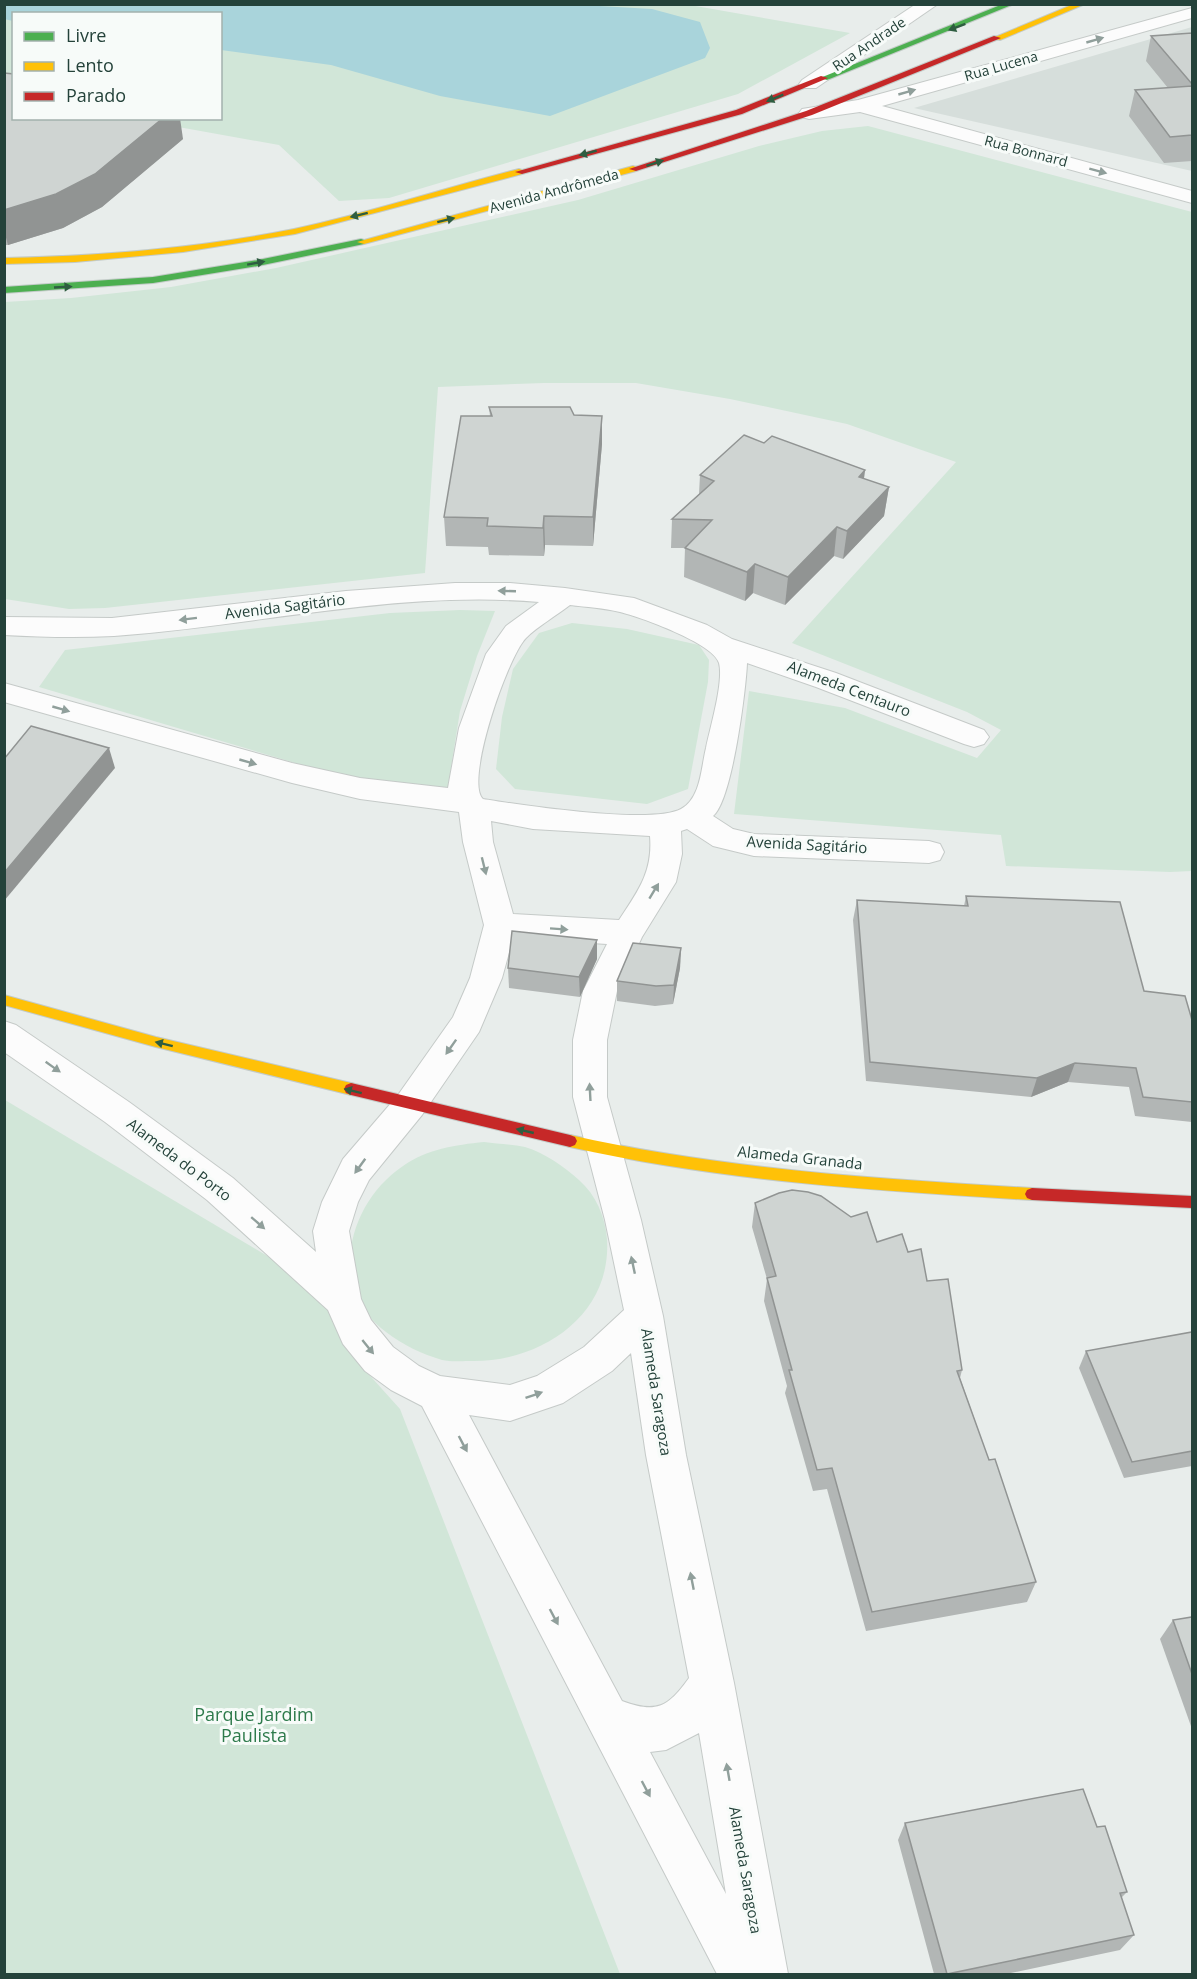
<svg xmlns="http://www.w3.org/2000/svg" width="1197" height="1979" viewBox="0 0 1197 1979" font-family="'Open Sans',sans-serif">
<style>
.built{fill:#d6dedb}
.green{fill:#d1e6d8}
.water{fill:#a9d4db}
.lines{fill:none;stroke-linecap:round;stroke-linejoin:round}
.street-casing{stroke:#c5cac8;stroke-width:2}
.fast-casing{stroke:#c3cbc8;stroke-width:2}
.slow-casing{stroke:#c3cbc8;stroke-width:2}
.jam-casing{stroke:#c3cbc8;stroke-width:2}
.street{fill:#fcfcfc;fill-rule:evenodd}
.fast{fill:#4caf50;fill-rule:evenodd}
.slow{fill:#ffc107;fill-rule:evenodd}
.jam{fill:#c62828;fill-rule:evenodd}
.wall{fill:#b2b6b5}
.shaded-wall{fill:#919493}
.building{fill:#cfd4d2;stroke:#919493;stroke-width:1.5}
.oneway{fill:#2e5d40}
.oneway2{fill:#909f9b}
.labels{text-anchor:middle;stroke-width:6;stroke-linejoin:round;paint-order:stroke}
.far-street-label{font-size:14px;fill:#24423a;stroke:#f7fbf9}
.street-label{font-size:15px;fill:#24423a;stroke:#f7fbf9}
.near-park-label{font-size:18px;fill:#2d7a4b;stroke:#f7fbf9}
</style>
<rect width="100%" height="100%" fill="#e8edeb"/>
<path class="built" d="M1192 27V171L914 108Z"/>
<g class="green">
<path d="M684 4 850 33 738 94 389 198 339 201 279 145 134 119 220 118V14H14L13 96 5 95 4 5Z"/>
<path d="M868 126 1192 212V871L1170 872 1006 866 1001 835 734 814 749 691 845 708 977 758 1001 730 967 712 792 643 956 462 847 424 730 399 636 383H544L438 387 425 573 105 608 69 609 5 599V302L71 298 171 287 276 268 578 200 759 146 822 131Z"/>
<path d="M460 610 495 611 477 656 460 711 447 793 366 784 39 687 65 650 390 613Z"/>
<path d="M572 623 627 629 699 645 709 660 708 682 688 789 647 804 515 789 496 769 502 717 513 669 539 633Z"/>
<path d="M5 1100 316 1285 332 1314 346 1349 400 1409 620 1974H5Z"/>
<path d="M484 1142C497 1144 512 1144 525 1147 545 1153 563 1166 579 1180 596 1195 605 1216 607 1239 612 1316 540 1363 469 1361 461 1361 451 1362 442 1360 422 1354 403 1345 386 1332 326 1287 348 1203 403 1166 427 1149 455 1145 484 1142Z"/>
</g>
<path class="water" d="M565 4 652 9 700 22 710 48 705 58 550 116 440 96 331 65 221 50 220 14H14L13 21 4 19 5 4Z"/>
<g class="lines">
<g class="street-casing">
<g id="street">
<path d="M916 4H938L816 88H802L799 84 802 80Z"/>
<path d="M1192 8V18L882 106 1192 191V203L860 112 809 119 802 117 799 113 802 109 858 100Z"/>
<path d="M455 583H510L565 588 634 598 707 625 732 639 836 673 984 730 989 737 984 744 974 747 964 744 816 687 747 663C746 690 732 801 713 816L733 829 754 834 929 841 940 844 944 852 940 860 929 863 754 856 713 846 687 829 681 831 682 854 676 882 642 937 617 991 607 1040V1097L641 1220 663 1316 686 1455 734 1683 788 1974H717L422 1406 391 1390 365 1371 343 1344 328 1310 207 1200 105 1122 4 1052V1021L16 1025 129 1102 233 1178 316 1252 313 1231 322 1202 343 1159 398 1095 453 1017 470 978 484 925 463 842 459 812 360 799 292 783 4 702V683L292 763 360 778 448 788 459 728 486 654 506 626 539 602C396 590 255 626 114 636 77 638 41 637 4 635V617L112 618 346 591ZM570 605C586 607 604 608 620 612 640 617 713 643 719 663 724 682 710 728 706 748 701 768 701 798 681 809 652 825 520 805 483 799 464 782 508 656 526 638 538 626 556 616 570 605ZM491 821 533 829 650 836C653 872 638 891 619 920L513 914 493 842ZM513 938 607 944 583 991 573 1040V1097L605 1220 624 1310 584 1347 537 1376 510 1385 440 1376 419 1366 393 1347 371 1320 361 1299 349 1231 358 1202 369 1180 422 1115 479 1032 502 978ZM631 1353 646 1455 689 1678C668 1707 657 1714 622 1701L469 1415 510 1421 563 1403 612 1371ZM699 1733 726 1894 650 1752 666 1750Z"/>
</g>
</g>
<g class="fast-casing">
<g id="fast">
<path d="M1003 4H1014L827 80 820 78Z"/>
<path d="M361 239 364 240V244L258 266 153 283 4 293V287L153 277 258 260Z"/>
</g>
</g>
<g class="slow-casing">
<g id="slow">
<path d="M1074 4H1085L1000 40 993 38Z"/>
<path d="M633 166 636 167V171L364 244 357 242Z"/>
<path d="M519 169 522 170V174L295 234 183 252 75 262 4 264V258C101 256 199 248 294 229 370 213 444 188 519 169Z"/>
<path d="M4 995 156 1037 351 1083 356 1085 358 1089 356 1093 351 1095 156 1047 4 1005Z"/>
<path d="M570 1135C721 1169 878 1179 1032 1188L1037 1190 1039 1194 1037 1198 1032 1200C878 1191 721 1181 570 1147L565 1145 563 1141 565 1137Z"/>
</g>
</g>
<g class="jam-casing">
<g id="jam">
<path d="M994 36 1001 38 812 115 636 171 629 169 806 111Z"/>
<path d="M821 76 828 78 742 114 522 174 515 172 736 110Z"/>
<path d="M351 1083 570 1135 575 1137 577 1141 575 1145 570 1147 351 1095 346 1093 344 1089 346 1085Z"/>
<path d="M1032 1188 1192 1196V1208L1032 1200 1027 1198 1025 1194 1027 1190Z"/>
</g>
</g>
<use href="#street" class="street"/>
<use href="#fast" class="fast"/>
<use href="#slow" class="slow"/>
<use href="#jam" class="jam"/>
</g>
<g class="wall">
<path d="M1192 33V161L1164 163 1129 116 1135 90 1168 88 1146 61 1151 36Z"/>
<path d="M4 73 183 139 102 207 63 228 8 245H4Z"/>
<path d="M489 407 574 415 602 444 593 546 545 545 544 556 489 555 488 547 446 546 444 517 490 416Z"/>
<path d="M764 443 865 470 864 479 889 487 884 516 843 559 834 556 785 605 753 593 745 601 684 577 685 548H671L672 519 699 494 700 475Z"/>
<path d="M966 896 1144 991 1192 1020V1122L1135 1116 1129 1087 1068 1082 1031 1097 866 1081 853 920 857 900 964 906Z"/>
<path d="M681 948 680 968 673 1004 655 1006 617 1001V981Z"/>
<path d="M597 959 580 997 509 988 508 968Z"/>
<path d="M755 1203 877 1242 908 1252 927 1281 962 1370 960 1378 989 1460 1036 1582 1027 1602 866 1631 827 1489 813 1491 785 1393 787 1386 764 1301 767 1279 752 1227Z"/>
<path d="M1192 1332V1466L1124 1478 1079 1368 1086 1351Z"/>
<path d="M1192 1617V1729L1160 1639 1173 1620Z"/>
<path d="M905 1823 1097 1827 1127 1892 1121 1898 1134 1935 1120 1950 1006 1974H934L898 1840Z"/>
</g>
<g class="shaded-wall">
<path d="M163 118H180L183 139 102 207 63 228 8 245 4 230V210Z"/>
<path d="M602 416V444L593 546V517Z"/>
<path d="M865 470 861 499 859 477Z"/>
<path d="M889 487 884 516 843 559 847 531Z"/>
<path d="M544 516 545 545 544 556 543 528Z"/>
<path d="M837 527 834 556 785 605 788 577Z"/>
<path d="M755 564 753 593 745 601 747 572Z"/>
<path d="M109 748 115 768 4 901V873Z"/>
<path d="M597 940V959L580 997 579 977Z"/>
<path d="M681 948 680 968 673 1004 674 985Z"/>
<path d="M1075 1063 1068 1082 1031 1097 1037 1078Z"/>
</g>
<g class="building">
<path d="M1192 33V84L1151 36Z"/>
<path d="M4 73 14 74V118H163L95 174 56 194 4 210Z"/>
<path d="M1192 86V135L1170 137 1135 90Z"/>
<path d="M489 407H570L574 415 602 416 593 517 544 516 543 528 487 526 488 518 444 517 461 416H492Z"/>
<path d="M744 435 764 443 772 436 865 470 859 477 889 487 847 531 837 527 788 577 755 564 747 572 685 548 712 520 672 519 714 481 700 475Z"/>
<path d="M31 726 109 748 4 873V759Z"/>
<path d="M966 896 1120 902 1144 991 1185 996 1192 1020V1102L1143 1097 1136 1068 1075 1063 1037 1078 870 1062 857 900 968 906Z"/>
<path d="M512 931 597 940 579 977 508 968Z"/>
<path d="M633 943 681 948 674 985 656 986 617 981Z"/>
<path d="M792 1190 808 1192 821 1196 851 1217 867 1212 877 1242 902 1234 908 1252 921 1249 927 1281 948 1279 962 1370 957 1371 989 1460 995 1459 1036 1582 872 1612 832 1468 817 1470 789 1370H792L767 1278 776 1276 755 1203 779 1193Z"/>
<path d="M1192 1332V1451L1132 1462 1086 1351Z"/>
<path d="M1192 1617V1674L1173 1620Z"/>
<path d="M1083 1789 1097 1827 1105 1826 1127 1892 1120 1893 1134 1935 947 1974 905 1823Z"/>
</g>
<defs><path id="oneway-solid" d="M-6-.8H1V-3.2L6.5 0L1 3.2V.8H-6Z" transform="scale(1.5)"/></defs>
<g class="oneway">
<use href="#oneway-solid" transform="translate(957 27) rotate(159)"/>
<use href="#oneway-solid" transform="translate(775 98) rotate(158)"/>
<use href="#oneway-solid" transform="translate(588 153) rotate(165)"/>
<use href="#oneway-solid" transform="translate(655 163) rotate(-18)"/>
<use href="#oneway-solid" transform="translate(359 215) rotate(166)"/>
<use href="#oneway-solid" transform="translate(446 220) rotate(-14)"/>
<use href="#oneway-solid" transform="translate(256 263) rotate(-10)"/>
<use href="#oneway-solid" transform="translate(63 287) rotate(-3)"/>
<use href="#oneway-solid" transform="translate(164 1044) rotate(-166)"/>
<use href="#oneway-solid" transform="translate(353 1091) rotate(-166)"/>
<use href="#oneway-solid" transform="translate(525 1131) rotate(-167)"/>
</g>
<g class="oneway2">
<use href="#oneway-solid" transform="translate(1095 40) rotate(-16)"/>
<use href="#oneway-solid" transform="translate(907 92) rotate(-16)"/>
<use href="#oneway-solid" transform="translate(1098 171) rotate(15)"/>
<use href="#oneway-solid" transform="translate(507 591) rotate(-178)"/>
<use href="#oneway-solid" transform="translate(188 619) rotate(173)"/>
<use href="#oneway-solid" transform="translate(61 709) rotate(16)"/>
<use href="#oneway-solid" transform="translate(248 762) rotate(16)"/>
<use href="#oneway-solid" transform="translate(484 866) rotate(76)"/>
<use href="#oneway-solid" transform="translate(654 891) rotate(-59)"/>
<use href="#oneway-solid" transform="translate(559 929) rotate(4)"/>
<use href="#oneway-solid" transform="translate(451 1047) rotate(125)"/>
<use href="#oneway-solid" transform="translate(53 1067) rotate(35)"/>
<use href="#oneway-solid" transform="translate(590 1092) rotate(-93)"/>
<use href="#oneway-solid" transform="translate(360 1166) rotate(126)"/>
<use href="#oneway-solid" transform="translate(258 1223) rotate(41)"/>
<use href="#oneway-solid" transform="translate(633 1265) rotate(-102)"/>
<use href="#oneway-solid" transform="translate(368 1347) rotate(51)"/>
<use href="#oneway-solid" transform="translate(534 1395) rotate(-19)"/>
<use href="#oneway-solid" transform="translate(463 1444) rotate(62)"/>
<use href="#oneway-solid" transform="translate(692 1581) rotate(-101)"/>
<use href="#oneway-solid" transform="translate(554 1617) rotate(62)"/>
<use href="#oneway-solid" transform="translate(728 1772) rotate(-100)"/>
<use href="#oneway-solid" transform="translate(646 1789) rotate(62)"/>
</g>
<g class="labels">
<g class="far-street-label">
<text transform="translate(869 44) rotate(-34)" y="5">Rua Andrade</text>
<text transform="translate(1001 66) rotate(-16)" y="5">Rua Lucena</text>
<text transform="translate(1026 151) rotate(15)" y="5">Rua Bonnard</text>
<text transform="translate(554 191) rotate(-15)" y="5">Avenida Andrômeda</text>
</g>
<g class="street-label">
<text transform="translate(285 607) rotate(-7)" y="5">Avenida Sagitário</text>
<text transform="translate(849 689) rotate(21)" y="5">Alameda Centauro</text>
<text transform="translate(807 845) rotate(3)" y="5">Avenida Sagitário</text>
<text transform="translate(800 1158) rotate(6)" y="5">Alameda Granada</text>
<text transform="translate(179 1160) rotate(37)" y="5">Alameda do Porto</text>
<text transform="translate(656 1392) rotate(81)" y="5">Alameda Saragoza</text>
<text transform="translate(745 1870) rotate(80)" y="5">Alameda Saragoza</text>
</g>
<g class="near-park-label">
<text x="254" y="1721">Parque Jardim<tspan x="254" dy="21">Paulista</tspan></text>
</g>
</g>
<rect width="1197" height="1979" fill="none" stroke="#24423a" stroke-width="12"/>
<rect x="12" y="12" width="210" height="108" fill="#f7fbf9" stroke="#a3b1ad" stroke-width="1.5"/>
<rect x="24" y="32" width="30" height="9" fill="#4caf50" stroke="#a3b1ad" stroke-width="1.5"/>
<text x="66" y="42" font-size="18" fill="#24423a">Livre</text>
<rect x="24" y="62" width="30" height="9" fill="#ffc107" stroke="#a3b1ad" stroke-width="1.5"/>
<text x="66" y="72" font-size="18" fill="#24423a">Lento</text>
<rect x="24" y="92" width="30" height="9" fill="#c62828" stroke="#a3b1ad" stroke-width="1.5"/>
<text x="66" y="102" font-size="18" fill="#24423a">Parado</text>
</svg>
